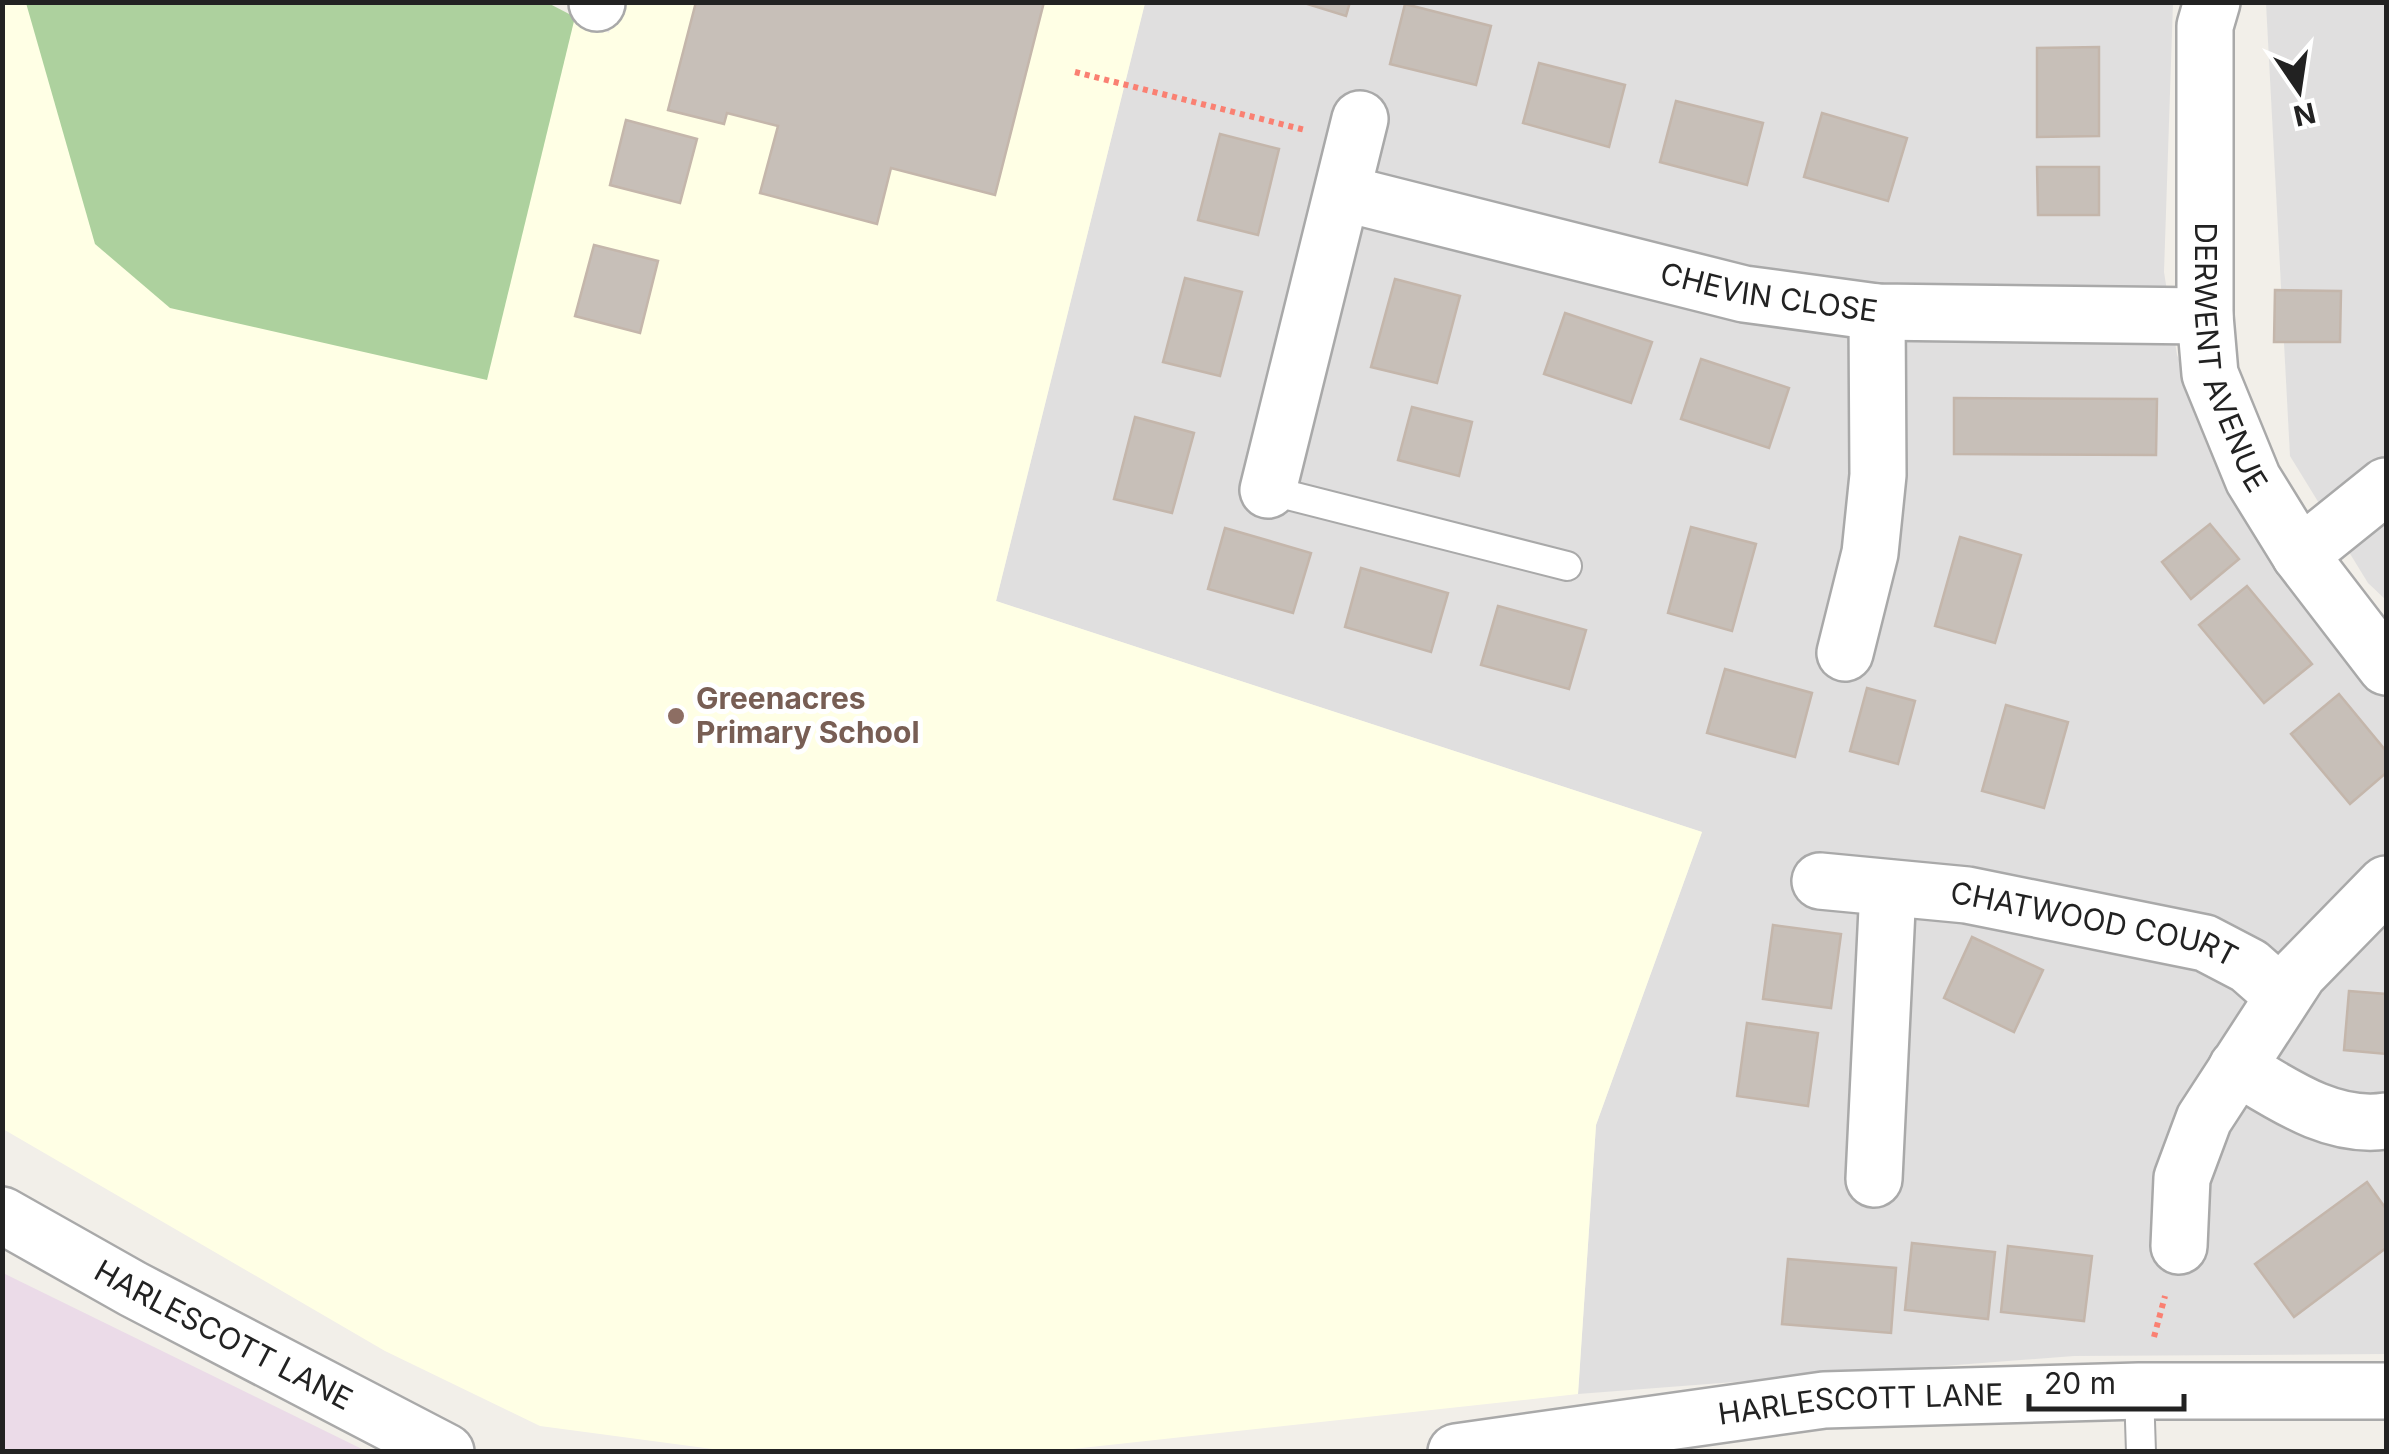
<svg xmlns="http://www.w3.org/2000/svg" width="2389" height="1454" viewBox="0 0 2389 1454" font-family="Inter,sans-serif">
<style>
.residential{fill:#e0dfdf}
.industrial{fill:#ebdbe8}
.education{fill:#ffffe5}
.forest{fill:#add19e}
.building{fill:#c7bfb8;stroke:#c4b6ab;stroke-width:2.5}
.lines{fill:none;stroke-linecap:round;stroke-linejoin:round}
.service-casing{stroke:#a9a9a9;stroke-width:32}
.minor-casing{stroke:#a9a9a9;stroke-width:60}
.tertiary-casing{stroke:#a9a9a9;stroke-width:60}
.path{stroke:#fa8072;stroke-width:6;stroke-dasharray:5 5;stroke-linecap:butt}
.service{stroke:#fff;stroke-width:28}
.minor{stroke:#fff;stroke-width:55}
.tertiary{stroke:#fff;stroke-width:55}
.education-dot{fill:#8d6e63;stroke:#fff;stroke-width:4}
.labels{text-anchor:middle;stroke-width:10;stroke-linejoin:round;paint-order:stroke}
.street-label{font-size:30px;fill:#222;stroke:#fff}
.education-label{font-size:30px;font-weight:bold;fill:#785e54;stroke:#fff;text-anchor:start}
</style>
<rect width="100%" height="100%" fill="#f2efe9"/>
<g class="residential">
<path d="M1145 3H2173L2164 272 2177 355 2270 558 2386 700V1354L2074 1356 1578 1394 1596 1125 1702 832 996 601Z"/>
<path d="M2266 3H2386V600L2368 583 2290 456Z"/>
</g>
<path class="industrial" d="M2 1273H3L366 1451H3Z"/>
<path class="education" d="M3 3H546L609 33 618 3H1145L996 601 1702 832 1596 1125 1578 1394 1045 1452H735L540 1426 385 1351 3 1129Z"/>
<path class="forest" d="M546 2 575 17 487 380 170 308 95 244 26 3Z"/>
<g class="building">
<path d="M696 2H1044L995 195 891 168 877 224 760 193 778 126 727 113 724 124 668 110Z"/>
<path d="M1301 2H1350L1346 16Z"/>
<path d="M1405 4 1491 26 1476 85 1390 64Z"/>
<path d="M2099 47V136L2037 137V48Z"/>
<path d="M1539 63 1625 85 1609 147 1523 123Z"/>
<path d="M1676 101 1763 123 1747 185 1660 162Z"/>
<path d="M1822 113 1907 138 1888 201 1804 177Z"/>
<path d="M626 120 697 139 680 203 610 185Z"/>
<path d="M1220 134 1279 149 1258 235 1198 220Z"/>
<path d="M2037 167H2099V215H2038Z"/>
<path d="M594 245 658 261 640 333 575 316Z"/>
<path d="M1185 278 1242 292 1220 376 1163 362Z"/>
<path d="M1395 279 1460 296 1437 383 1371 367Z"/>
<path d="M2275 290 2341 291 2340 342H2274Z"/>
<path d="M1565 313 1652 342 1631 403 1544 374Z"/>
<path d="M1701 359 1789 388 1769 448 1681 419Z"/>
<path d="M1954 398 2157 399 2156 455 1954 454Z"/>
<path d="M1412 407 1472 422 1459 476 1398 460Z"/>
<path d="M1135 417 1194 433 1172 513 1114 499Z"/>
<path d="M2210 524 2239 559 2191 599 2162 562Z"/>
<path d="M1691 527 1756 544 1732 631 1668 613Z"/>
<path d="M1225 528 1311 553 1293 613 1208 589Z"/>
<path d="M1960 537 2021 555 1995 643 1935 626Z"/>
<path d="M1361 568 1448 593 1431 652 1345 627Z"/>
<path d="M2247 586 2312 664 2264 703 2199 625Z"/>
<path d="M1498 606 1586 630 1569 689 1481 665Z"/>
<path d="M1725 669 1812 693 1795 757 1707 733Z"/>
<path d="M1867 688 1915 701 1898 764 1850 751Z"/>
<path d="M2339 694 2386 751V773L2350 804 2291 734Z"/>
<path d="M2006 705 2068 722 2044 808 1982 791Z"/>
<path d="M1773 925 1841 934 1831 1008 1763 999Z"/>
<path d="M1972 937 2043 970 2014 1032 1944 998Z"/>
<path d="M2349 991 2386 994V1054L2344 1050Z"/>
<path d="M1747 1023 1818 1033 1808 1106 1737 1096Z"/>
<path d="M2367 1182 2386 1209V1248L2294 1317 2255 1264Z"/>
<path d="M1912 1243 1995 1252 1988 1319 1905 1310Z"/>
<path d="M2008 1246 2092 1256 2084 1321 2001 1312Z"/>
<path d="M1788 1259 1896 1268 1891 1333 1782 1324Z"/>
</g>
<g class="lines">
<g class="service-casing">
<g id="service">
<path d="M1268 490 1567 566"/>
<path d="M2139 1391 2141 1452"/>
</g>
</g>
<g class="minor-casing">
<g id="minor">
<path id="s1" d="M2212 2 2205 26V316L2210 374 2253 479 2300 555 2386 667"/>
<path d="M597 3V2"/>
<path id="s2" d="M1343 193 1744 294 1877 312 2205 316"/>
<path d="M1268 490 1360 119"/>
<path d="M2300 555 2386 486"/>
<path d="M1845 653 1870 553 1878 475 1877 312"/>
<path id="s3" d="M1820 881 1967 895 2205 943 2249 966 2282 995"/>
<path d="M2237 1067C2282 1094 2331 1129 2386 1121"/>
<path d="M1874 1179 1888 888"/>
<path d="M2179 1246 2182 1178 2204 1119 2299 973 2386 884"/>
</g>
</g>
<g class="tertiary-casing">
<g id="tertiary">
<path id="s4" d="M2 1215 133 1289 446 1452"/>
<path id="s5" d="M1456 1452 1824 1400 2139 1391H2386"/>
</g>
</g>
<g class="path">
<path d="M1075 72 1305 130"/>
<path d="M2154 1337 2165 1296"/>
</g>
<use href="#service" class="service"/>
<use href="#minor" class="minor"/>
<use href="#tertiary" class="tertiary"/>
</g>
<circle class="education-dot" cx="676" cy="716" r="10"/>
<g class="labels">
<g class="street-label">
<text dy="10" stroke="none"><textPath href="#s2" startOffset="438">CHEVIN CLOSE</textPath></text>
<text dy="10" stroke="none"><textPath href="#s1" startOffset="360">DERWENT AVENUE</textPath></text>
<text dy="10" stroke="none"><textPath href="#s3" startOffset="278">CHATWOOD COURT</textPath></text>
<text dy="10" stroke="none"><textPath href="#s4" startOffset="252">HARLESCOTT LANE</textPath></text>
<text dy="10" stroke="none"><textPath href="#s5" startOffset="408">HARLESCOTT LANE</textPath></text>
</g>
<g class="education-label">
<text x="696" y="709">Greenacres<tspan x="696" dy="34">Primary School</tspan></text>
</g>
</g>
<rect width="2389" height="1454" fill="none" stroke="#222222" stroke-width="10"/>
<g transform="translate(2299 90) rotate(167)" stroke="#ffffff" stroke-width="8" paint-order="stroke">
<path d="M0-8L18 38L0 25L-18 38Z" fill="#222222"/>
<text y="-15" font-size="28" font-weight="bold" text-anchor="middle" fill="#222222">N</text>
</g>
<path d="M2029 1394v15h155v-15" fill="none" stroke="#222222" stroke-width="5"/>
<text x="2044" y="1394" font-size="30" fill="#222222" stroke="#ffffff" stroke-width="8" paint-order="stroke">20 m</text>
</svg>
